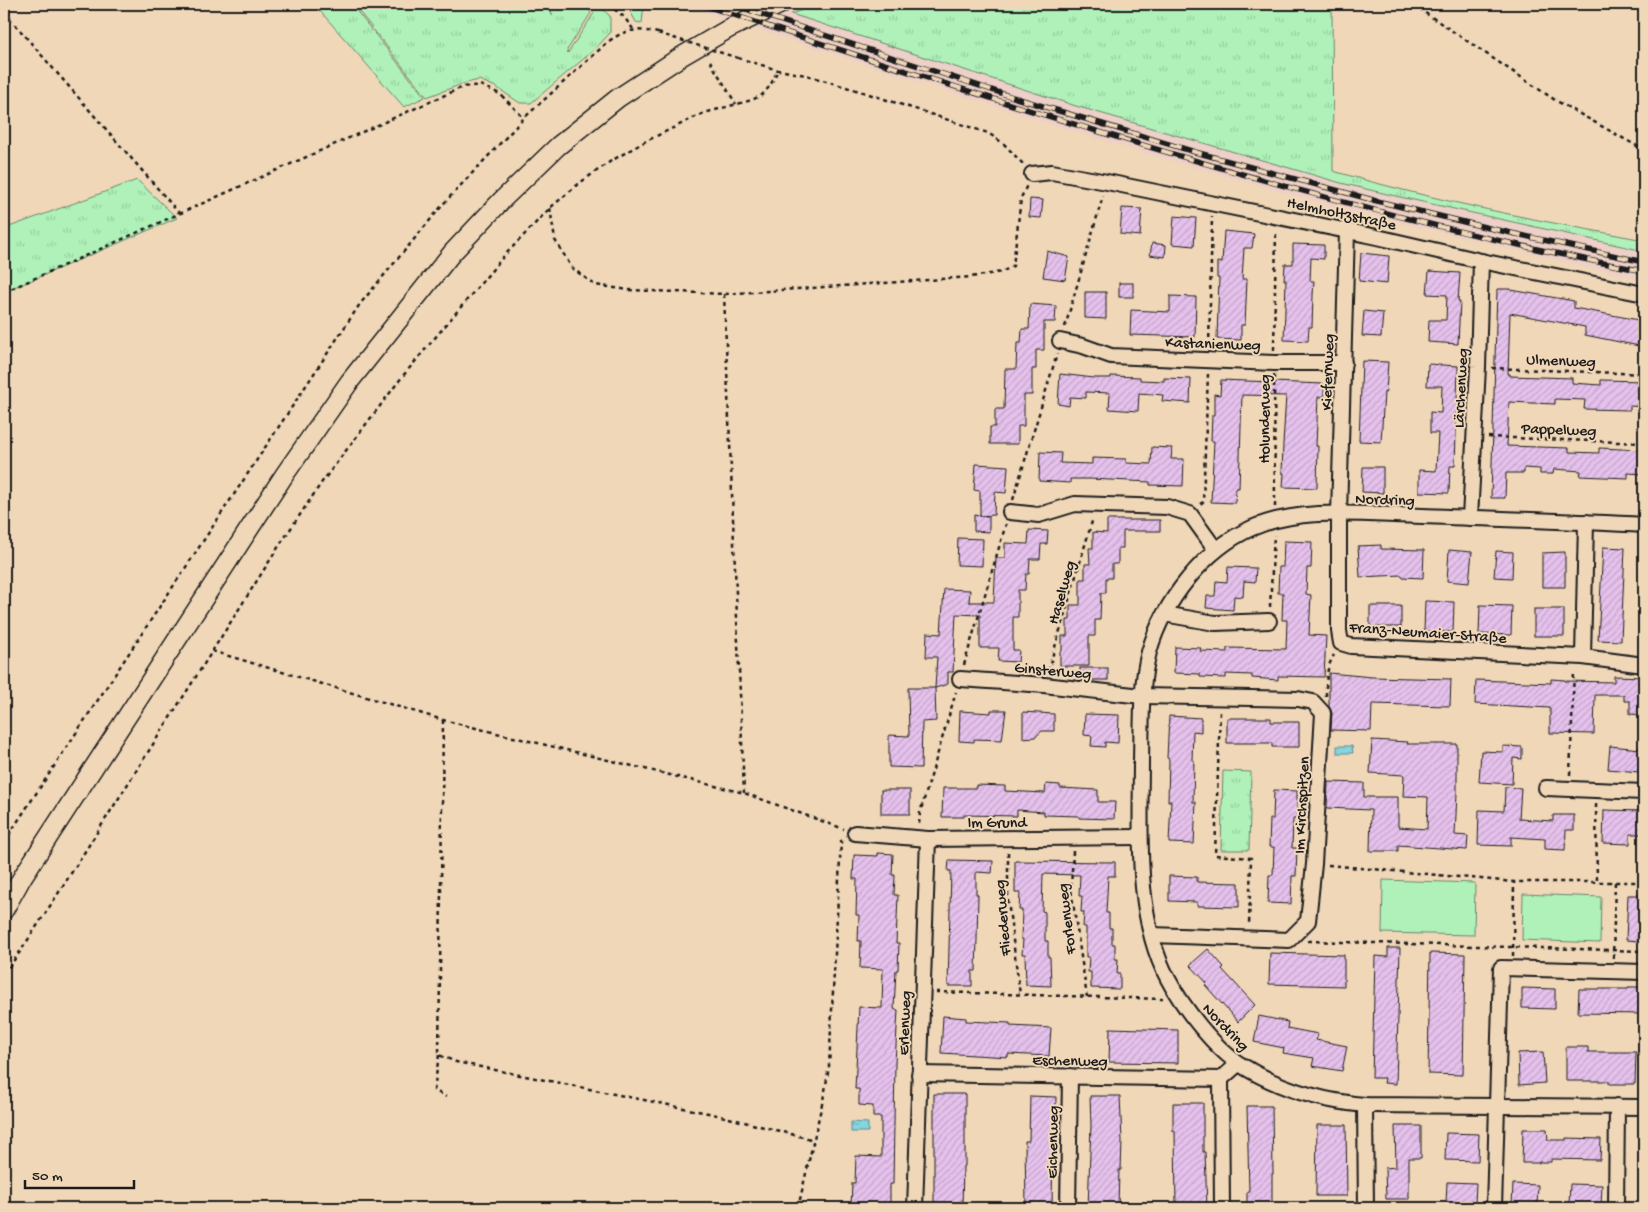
<svg xmlns="http://www.w3.org/2000/svg" width="1648" height="1212" viewBox="0 0 1648 1212" font-family="'Gochi Hand',sans-serif">
<style>
.built{fill:#edd0c8}
.grass{fill:url(#grass-tufts);stroke:#66866a}
.pitch{fill:#aff1b9;stroke:#66866a}
.water{fill:url(#water-ripples);stroke:#5a8b90}
.building{fill:url(#building-hatch);stroke:#1c1c1c}
.lines{fill:none;stroke-linecap:round;stroke-linejoin:round}
.minor-casing{stroke:#1c1c1c;stroke-width:18}
.major-casing{stroke:#1c1c1c;stroke-width:21}
.path{stroke:#1c1c1c;stroke-width:2.5;stroke-dasharray:4 4;stroke-linecap:butt}
.minor{stroke:#f0d7b8;stroke-width:14}
.major{stroke:#f0d7b8;stroke-width:18}
.rail-casing{stroke:#1c1c1c;stroke-width:5.5}
.rail{stroke:#f0d7b8;stroke-width:4;stroke-dasharray:11;stroke-linecap:butt}
.path-bridge{stroke:#1c1c1c;stroke-width:2.5;stroke-dasharray:4 4;stroke-linecap:butt}
.labels{text-anchor:middle;stroke-width:4;stroke-linejoin:round;paint-order:stroke}
.street-label{font-size:16px;fill:#1c1c1c;stroke:#f0d7b8}
</style>
<defs>
<pattern id="grass-tufts" width="24" height="20" patternUnits="userSpaceOnUse" patternTransform="scale(1.25)"><rect width="24" height="20" fill="#aff1b9"/><path d="M3 7l-1-3M5 7V3M7 7l1-3M15 17l-1-3M17 17v-4M19 17l1-3" fill="none" stroke="#96ce9e"/></pattern>
<pattern id="water-ripples" width="26" height="14" patternUnits="userSpaceOnUse" patternTransform="scale(1.25)"><rect width="26" height="14" fill="#84d5dd"/><path d="M2 4q2-2 4 0t4 0M15 11q2-2 4 0t4 0" fill="none" stroke="#71b6bd"/></pattern>
<pattern id="building-hatch" width="6" height="6" patternUnits="userSpaceOnUse" patternTransform="scale(1.25)"><rect width="6" height="6" fill="#e5c1ec"/><path d="M-1 1l2-2M0 6l6-6M5 7l2-2" fill="none" stroke="#c4a5ca"/></pattern>
</defs>
<rect width="100%" height="100%" fill="#f0d7b8"/>
<filter id="ink" filterUnits="userSpaceOnUse"><feTurbulence type="fractalNoise" baseFrequency=".02" numOctaves="2"/><feDisplacementMap in="SourceGraphic" scale="10" xChannelSelector="R" yChannelSelector="G"/><feConvolveMatrix kernelMatrix="1 2 1 2 8 2 1 2 1" color-interpolation-filters="sRGB"/></filter>
<g filter="url(#ink)">
<path class="built" d="M680 4H760L1079 107 1391 195 1644 251V280L1347 210 1141 152 957 94Z"/>
<g class="grass">
<path d="M314 4H351L425 97 404 107Z"/>
<path d="M353 4H547L553 16 548 4H583L591 13 567 50 568 53 594 13 587 4H597L610 16V33L594 50 531 103H520L496 87 479 80 462 84 427 97Z"/>
<path d="M622 4H644L642 23 636 22 628 7Z"/>
<path d="M819 4H1332L1333 171C1435 201 1540 221 1644 240V251L1391 195 1341 183 1079 107 791 14Z"/>
<path d="M137 180 177 218 23 284 4 290V229Z"/>
<path d="M1223 771 1251 772 1249 850H1221Z"/>
</g>
<g class="pitch">
<path d="M1383 880 1475 883 1474 935 1382 933Z"/>
<path d="M1523 894 1601 897 1600 943 1522 940Z"/>
</g>
<g class="water">
<path d="M1352 746 1353 753H1337V746Z"/>
<path d="M851 1122 868 1123V1132H851Z"/>
</g>
<g class="building">
<path d="M1030 199 1043 200 1041 218 1029 217Z"/>
<path d="M1122 208 1142 209 1140 236 1120 234Z"/>
<path d="M1174 216 1196 218 1194 246 1172 244Z"/>
<path d="M1224 231 1254 234 1252 248H1244L1242 279H1247L1245 325H1241V340L1217 339 1219 278H1217V262L1222 263Z"/>
<path d="M1152 243 1166 245 1165 257 1150 255Z"/>
<path d="M1293 244 1324 245V259L1311 258 1310 281H1314L1313 295 1312 327H1309L1308 341 1284 340 1286 280H1284L1285 264H1293Z"/>
<path d="M1047 251 1069 257 1065 280 1043 277Z"/>
<path d="M1361 253 1389 256 1387 284 1359 281Z"/>
<path d="M1429 271 1460 273 1458 301H1460L1458 344 1428 342 1429 320H1446L1447 295 1427 294Z"/>
<rect x="1119" y="283" width="14" height="14"/>
<path d="M1497 289H1511V290L1574 301V308L1644 321V347L1585 335V327L1510 313 1508 374H1510V376L1572 378V383L1601 385V380L1644 381V407L1630 406V410L1584 409 1585 400 1555 399V404L1509 402 1507 446 1569 448V452L1599 453V448L1644 450V474L1628 473V478L1580 476 1581 471 1554 469 1553 474H1540V469L1524 468V473H1506L1505 498H1491Z"/>
<path d="M1085 292H1106V319L1085 318Z"/>
<path d="M1170 296 1196 297 1195 337 1130 335 1131 310 1170 312Z"/>
<path d="M1030 304 1056 306 1055 322H1044V350H1036V369H1032V395H1024V426H1018V444H990V427H995V409H1004L1005 369H1016L1017 343H1021L1022 329H1029Z"/>
<path d="M1364 311 1383 313 1381 337 1362 336Z"/>
<path d="M1362 361 1388 362 1386 393 1384 392 1381 442 1359 441Z"/>
<path d="M1428 364 1458 366 1455 466H1450L1449 493 1419 492V470L1436 471 1438 433H1430V412L1441 413 1442 386H1427Z"/>
<path d="M1060 374 1094 378H1111V376L1140 377V380L1164 381V378L1191 379 1190 403 1162 401 1163 395 1139 393 1138 411 1109 409 1110 393 1086 392V398L1070 397 1069 406 1058 404Z"/>
<path d="M1221 380 1324 384V397H1318L1316 446H1318L1317 488 1283 487 1284 473H1282L1283 444 1286 396 1242 395 1239 488H1236L1235 503 1211 502 1214 441H1211L1212 415H1214V394L1220 395Z"/>
<path d="M1152 447 1172 448 1171 459H1184L1183 486 1150 485V482L1090 479H1070V483L1039 481 1040 452 1061 453 1060 463 1092 464V458L1126 459V463L1151 464Z"/>
<path d="M976 464 1008 466 1006 493 995 492 994 515 980 516H989V532L974 531V515L980 516V491L974 490Z"/>
<path d="M1363 467H1383V493L1362 492Z"/>
<path d="M1107 520H1160V531H1123V548H1118V564H1112V578H1106V593H1101L1100 620H1095V636H1089V666H1060V651H1062V636H1067V620H1070V605H1080V579H1085V564H1090L1089 548H1093V532L1107 533Z"/>
<path d="M1029 530 1048 531 1047 544H1041L1040 559H1030L1029 574H1026L1025 590H1018V617H1013V650H1019L1018 662 998 661 999 648H980V615L956 614 953 672H948V684L935 688 936 721 922 722 921 768 889 767V735L909 736 908 688H935L937 657H926L927 633 941 634 944 589 970 590 969 602H994L996 558H1005V543L1028 544Z"/>
<path d="M958 538 983 539 982 566 957 565Z"/>
<path d="M1284 541 1312 542 1311 568H1307L1306 594 1311 595 1309 635 1326 636 1324 677 1278 676V680L1252 678V675L1226 674V678L1200 677V674L1174 673 1175 647 1201 648 1200 651 1227 652V648L1286 649 1287 620H1282L1283 593H1278L1279 567H1283Z"/>
<path d="M1381 545V549L1424 550 1423 578 1402 577V575L1360 577 1358 546Z"/>
<path d="M1603 547 1625 548 1621 641 1598 640Z"/>
<path d="M1449 550 1472 552 1469 583 1447 581Z"/>
<path d="M1496 551 1513 552 1512 578 1494 577Z"/>
<path d="M1565 552V587H1542V553Z"/>
<path d="M1228 567 1256 568 1255 582 1244 581 1243 597 1234 596 1233 610 1206 608 1207 596H1215L1216 581 1227 582Z"/>
<path d="M1425 601 1454 602 1453 632 1424 631Z"/>
<path d="M1480 605 1512 606 1511 635 1479 634Z"/>
<rect x="1370" y="606" width="31" height="21"/>
<rect x="1534" y="609" width="30" height="27"/>
<rect x="1080" y="668" width="28" height="12"/>
<path d="M1329 673 1372 677 1451 679 1450 706 1372 704 1371 731 1331 730 1332 713 1329 706Z"/>
<path d="M1614 676 1644 677 1643 715 1630 714V701H1624V695H1595L1594 734 1550 733V708L1475 704 1476 680 1551 683V679L1565 680V681L1614 682Z"/>
<path d="M991 710H1006L1002 740 974 739V742L959 741 960 711 991 713Z"/>
<path d="M1023 712 1054 714V731H1042L1035 737 1023 738Z"/>
<path d="M1085 714 1119 715 1118 743 1105 742V747L1091 746 1092 736 1084 735Z"/>
<path d="M1169 716 1201 718V732L1193 731 1192 760H1194L1193 802H1196L1194 844 1169 843 1171 801H1168L1169 759 1167 758Z"/>
<path d="M1227 718H1271V722H1299V747H1272V743H1227Z"/>
<path d="M1372 740 1408 742 1407 744H1457V793L1455 835 1468 836 1467 850 1398 845V851H1370L1371 810 1327 808 1328 782 1364 783V797H1398V827L1427 829 1428 797 1403 796 1404 775 1370 773Z"/>
<path d="M1503 746 1522 747V759L1513 758 1512 784 1479 782 1481 751 1503 752Z"/>
<path d="M1610 746 1641 749 1639 772 1608 769Z"/>
<path d="M1046 784 1060 785V788L1098 790V802H1115L1114 819 1079 818V816L1044 815V812L1017 810V816L964 815V817H942L943 788H976V785L1005 786V791L1045 793Z"/>
<path d="M1505 787 1521 788 1519 819 1553 821V815H1574V830H1566L1565 850 1545 849V839L1511 837V846L1478 845 1479 810 1504 811Z"/>
<rect x="881" y="790" width="29" height="24"/>
<path d="M1274 790 1297 791V819H1293L1292 848H1297L1296 876H1292L1291 904 1268 903 1269 875H1273L1274 847H1269L1270 819H1273Z"/>
<path d="M1604 810 1644 811 1643 834H1630V844L1603 843Z"/>
<path d="M878 853 893 854 892 875H895L894 895H898L896 943H899L898 970H896L894 1009 898 1010 895 1063 893 1184H890V1208H851L852 1183H855L856 1156 881 1157V1117H873V1106L859 1105V1089H855L859 1007 882 1008 883 969 860 968 861 941H858L859 915H856L857 879H853L854 855 878 856Z"/>
<path d="M949 860 993 861 992 873 976 872V894L978 895 977 939 976 971H972V986H948L951 871H948Z"/>
<path d="M1015 861 1115 862V876H1108L1106 913H1109V928H1112V944H1115V959H1118L1117 974H1120V989L1091 988V972H1088L1089 957H1086V927H1083L1084 912H1081L1082 896H1079L1080 875 1043 874 1042 911 1045 912V941H1048V957H1050L1051 986 1026 985 1025 954H1022L1023 939H1021L1022 910H1019L1020 893H1015Z"/>
<path d="M1169 876 1197 877V882L1239 883V907L1197 906V902L1169 901Z"/>
<path d="M1628 895H1640L1638 941 1626 940Z"/>
<path d="M1388 948H1400L1396 1084 1384 1083 1385 1078H1372L1375 956 1388 957Z"/>
<path d="M1208 949 1224 967 1222 969 1255 1005 1238 1022 1205 985 1207 983 1190 965Z"/>
<path d="M1270 953 1344 955V986L1269 984Z"/>
<path d="M1430 953 1465 954 1463 1075 1428 1074Z"/>
<path d="M1628 987H1644V1014L1578 1013 1579 989H1628Z"/>
<path d="M1522 988 1555 989V1009L1522 1008Z"/>
<path d="M943 1016 966 1018V1021L1010 1023V1026L1051 1028 1049 1056 1008 1054V1057L941 1053Z"/>
<path d="M1259 1016 1288 1022 1287 1028 1318 1034 1316 1040 1347 1046 1342 1071 1312 1066 1314 1058 1283 1053 1284 1048 1254 1042Z"/>
<path d="M1110 1028 1178 1030V1063L1109 1062Z"/>
<path d="M1566 1047H1588V1052H1636L1635 1084H1609V1081H1566Z"/>
<path d="M1543 1052 1545 1083 1519 1085 1518 1053Z"/>
<path d="M934 1094H965V1166H963L962 1208H934Z"/>
<path d="M1030 1096 1056 1097 1055 1131H1053L1052 1208H1026L1025 1141H1029Z"/>
<path d="M1090 1096H1120L1122 1141 1121 1170H1119L1118 1208H1088L1091 1125Z"/>
<path d="M1173 1103H1203V1152H1205L1207 1208H1176L1175 1131H1173Z"/>
<path d="M1247 1106H1272L1273 1174H1272V1208H1247V1192H1249Z"/>
<path d="M1317 1125H1346L1347 1196H1316Z"/>
<path d="M1395 1126H1421V1158H1409V1199H1386L1385 1168 1396 1167Z"/>
<path d="M1523 1129H1547L1548 1140H1566V1138L1601 1139 1600 1160 1551 1159V1162H1539V1163H1522Z"/>
<path d="M1446 1133 1479 1134 1478 1161 1445 1160Z"/>
<path d="M1447 1182 1476 1183 1475 1204 1446 1203Z"/>
<path d="M1513 1184 1538 1185 1537 1206 1512 1205Z"/>
<path d="M1570 1184 1602 1185 1601 1206H1569Z"/>
</g>
<g class="lines">
<g class="minor-casing">
<g id="minor">
<path d="M1032 174 1052 172 1107 182 1377 237 1481 261 1644 294"/>
<path d="M1347 231 1339 514V631L1341 643 1351 646 1583 657 1644 665"/>
<path d="M1060 341 1083 346 1111 356 1274 363H1344"/>
<path d="M1010 512 1039 515 1075 504 1167 507 1190 514 1216 550"/>
<path d="M1470 518 1478 367 1481 261"/>
<path d="M1644 525C1570 521 1496 519 1422 516 1368 515 1302 506 1252 528 1204 549 1163 602 1149 652 1140 686 1142 724 1141 760 1141 829 1134 916 1168 979 1182 1006 1215 1049 1241 1065 1278 1088 1322 1101 1365 1105L1644 1107"/>
<path d="M1164 614 1215 623 1269 621"/>
<path d="M1583 657 1586 522"/>
<path d="M960 679 1044 685 1142 696 1298 699 1313 702 1323 713 1314 864 1308 921 1289 940 1152 935"/>
<path d="M1546 788 1644 792"/>
<path d="M855 833 928 839 1140 837"/>
<path d="M919 1074 1221 1079"/>
<path d="M1365 1105 1366 1208"/>
<path d="M915 1208 928 839"/>
<path d="M1068 1208 1070 1076"/>
<path d="M1222 1208 1221 1079 1238 1064"/>
<path d="M1494 1208 1501 968 1644 972"/>
<path d="M1616 1208 1617 1106"/>
</g>
</g>
<g class="major-casing">
<path id="major" d="M4 910 23 876 285 474 350 381 452 253 502 200 558 146 618 98 682 56 730 28 781 4"/>
</g>
<g class="path">
<path d="M608 4 624 17 633 29"/>
<path d="M1412 4 1555 100 1644 150"/>
<path d="M4 12 179 213"/>
<path d="M738 58 778 70 806 75 866 93 988 133 1003 143 1023 164"/>
<path d="M710 61 736 104"/>
<path d="M550 208 555 240 572 268 595 285 629 290 724 294 971 277 1002 272 1013 266 1021 198 1027 185"/>
<path d="M4 292 463 87 480 85 500 94 524 118"/>
<path d="M724 294 744 793"/>
<path d="M1065 327 1103 196"/>
<path d="M1209 346 1212 216"/>
<path d="M1274 350 1276 230"/>
<path d="M1492 368 1644 374"/>
<path d="M1274 375 1275 507"/>
<path d="M1488 437 1644 443"/>
<path d="M1013 500 1057 354"/>
<path d="M1200 504 1203 502 1208 374"/>
<path d="M1270 607 1274 535"/>
<path d="M212 651 443 720 744 793 844 829"/>
<path d="M964 665 1006 524"/>
<path d="M1048 671 1093 518"/>
<path d="M1326 696C1326 681 1326 668 1334 655"/>
<path d="M1220 712 1215 855 1251 858 1249 925"/>
<path d="M443 720 439 1055 456 1062 713 1114 814 1140"/>
<path d="M1570 775 1574 671"/>
<path d="M1596 804 1597 882"/>
<path d="M919 824 920 813 956 692"/>
<path d="M4 842 360 304 446 201 524 118 609 41C628 28 636 29 658 33"/>
<path d="M1073 851 1071 889 1087 997"/>
<path d="M1008 852V901L1020 995"/>
<path d="M1328 865 1514 882H1644"/>
<path d="M1308 941 1644 951"/>
<path d="M1513 956 1514 882"/>
<path d="M1613 958 1615 882"/>
<path d="M4 974 22 949 63 886 279 546 322 482 402 377 503 257 550 208 581 182 611 161 646 141 704 113 752 100 762 95 770 86 778 70"/>
<path d="M936 992 1163 999"/>
<path d="M439 1055 434 1090 446 1097"/>
<path d="M798 1208 825 1091 829 1066 841 841 843 840"/>
</g>
<use href="#minor" class="minor"/>
<use href="#major" class="major"/>
<g class="rail-casing">
<g id="rail">
<path d="M700 4C1011 105 1322 210 1644 271"/>
<path d="M730 4 1016 98 1195 152 1373 200 1493 229 1644 262"/>
</g>
</g>
<use href="#rail" class="rail"/>
<path class="path-bridge" d="M658 33 738 58"/>
</g>
</g>
<g class="labels">
<g class="street-label">
<text transform="translate(1342 212) rotate(12)" y="6">Helmholtzstraße</text>
<text transform="translate(1213 342) rotate(2)" y="6">Kastanienweg</text>
<text transform="translate(1561 359) rotate(2)" y="6">Ulmenweg</text>
<text transform="translate(1326 372) rotate(-88)" y="6">Kiefernweg</text>
<text transform="translate(1459 388) rotate(-87)" y="6">Lärchenweg</text>
<text transform="translate(1263 419) rotate(-90)" y="6">Holunderweg</text>
<text transform="translate(1559 428) rotate(2)" y="6">Pappelweg</text>
<text transform="translate(1385 498) rotate(2)" y="6">Nordring</text>
<text transform="translate(1060 592) rotate(-74)" y="6">Haselweg</text>
<text transform="translate(1428 631) rotate(4)" y="6">Franz-Neumaier-Straße</text>
<text transform="translate(1053 669) rotate(5)" y="6">Ginsterweg</text>
<text transform="translate(1300 805) rotate(-87)" y="6">Im Kirchspitzen</text>
<text x="997" y="827">Im Grund</text>
<text transform="translate(1001 918) rotate(-95)" y="6">Fliederweg</text>
<text transform="translate(1065 919) rotate(-97)" y="6">Forlenweg</text>
<text transform="translate(903 1023) rotate(-88)" y="6">Erlenweg</text>
<text transform="translate(1227 1026) rotate(46)" y="6">Nordring</text>
<text transform="translate(1070 1059) rotate(1)" y="6">Eschenweg</text>
<text transform="translate(1051 1142) rotate(-89)" y="6">Eichenweg</text>
</g>
</g>
<rect width="1648" height="1212" fill="none" stroke="#f0d7b8" stroke-width="20"/>
<rect x="10" y="10" width="1628" height="1192" fill="none" stroke="#1c1c1c" stroke-width="2" filter="url(#ink)"/>
<path d="M25 1180v8h109v-8" fill="none" stroke="#1c1c1c" stroke-width="2.5"/>
<text x="32" y="1180" font-size="15" fill="#1c1c1c" stroke="#f0d7b8" stroke-width="4" paint-order="stroke">50 m</text>
</svg>
